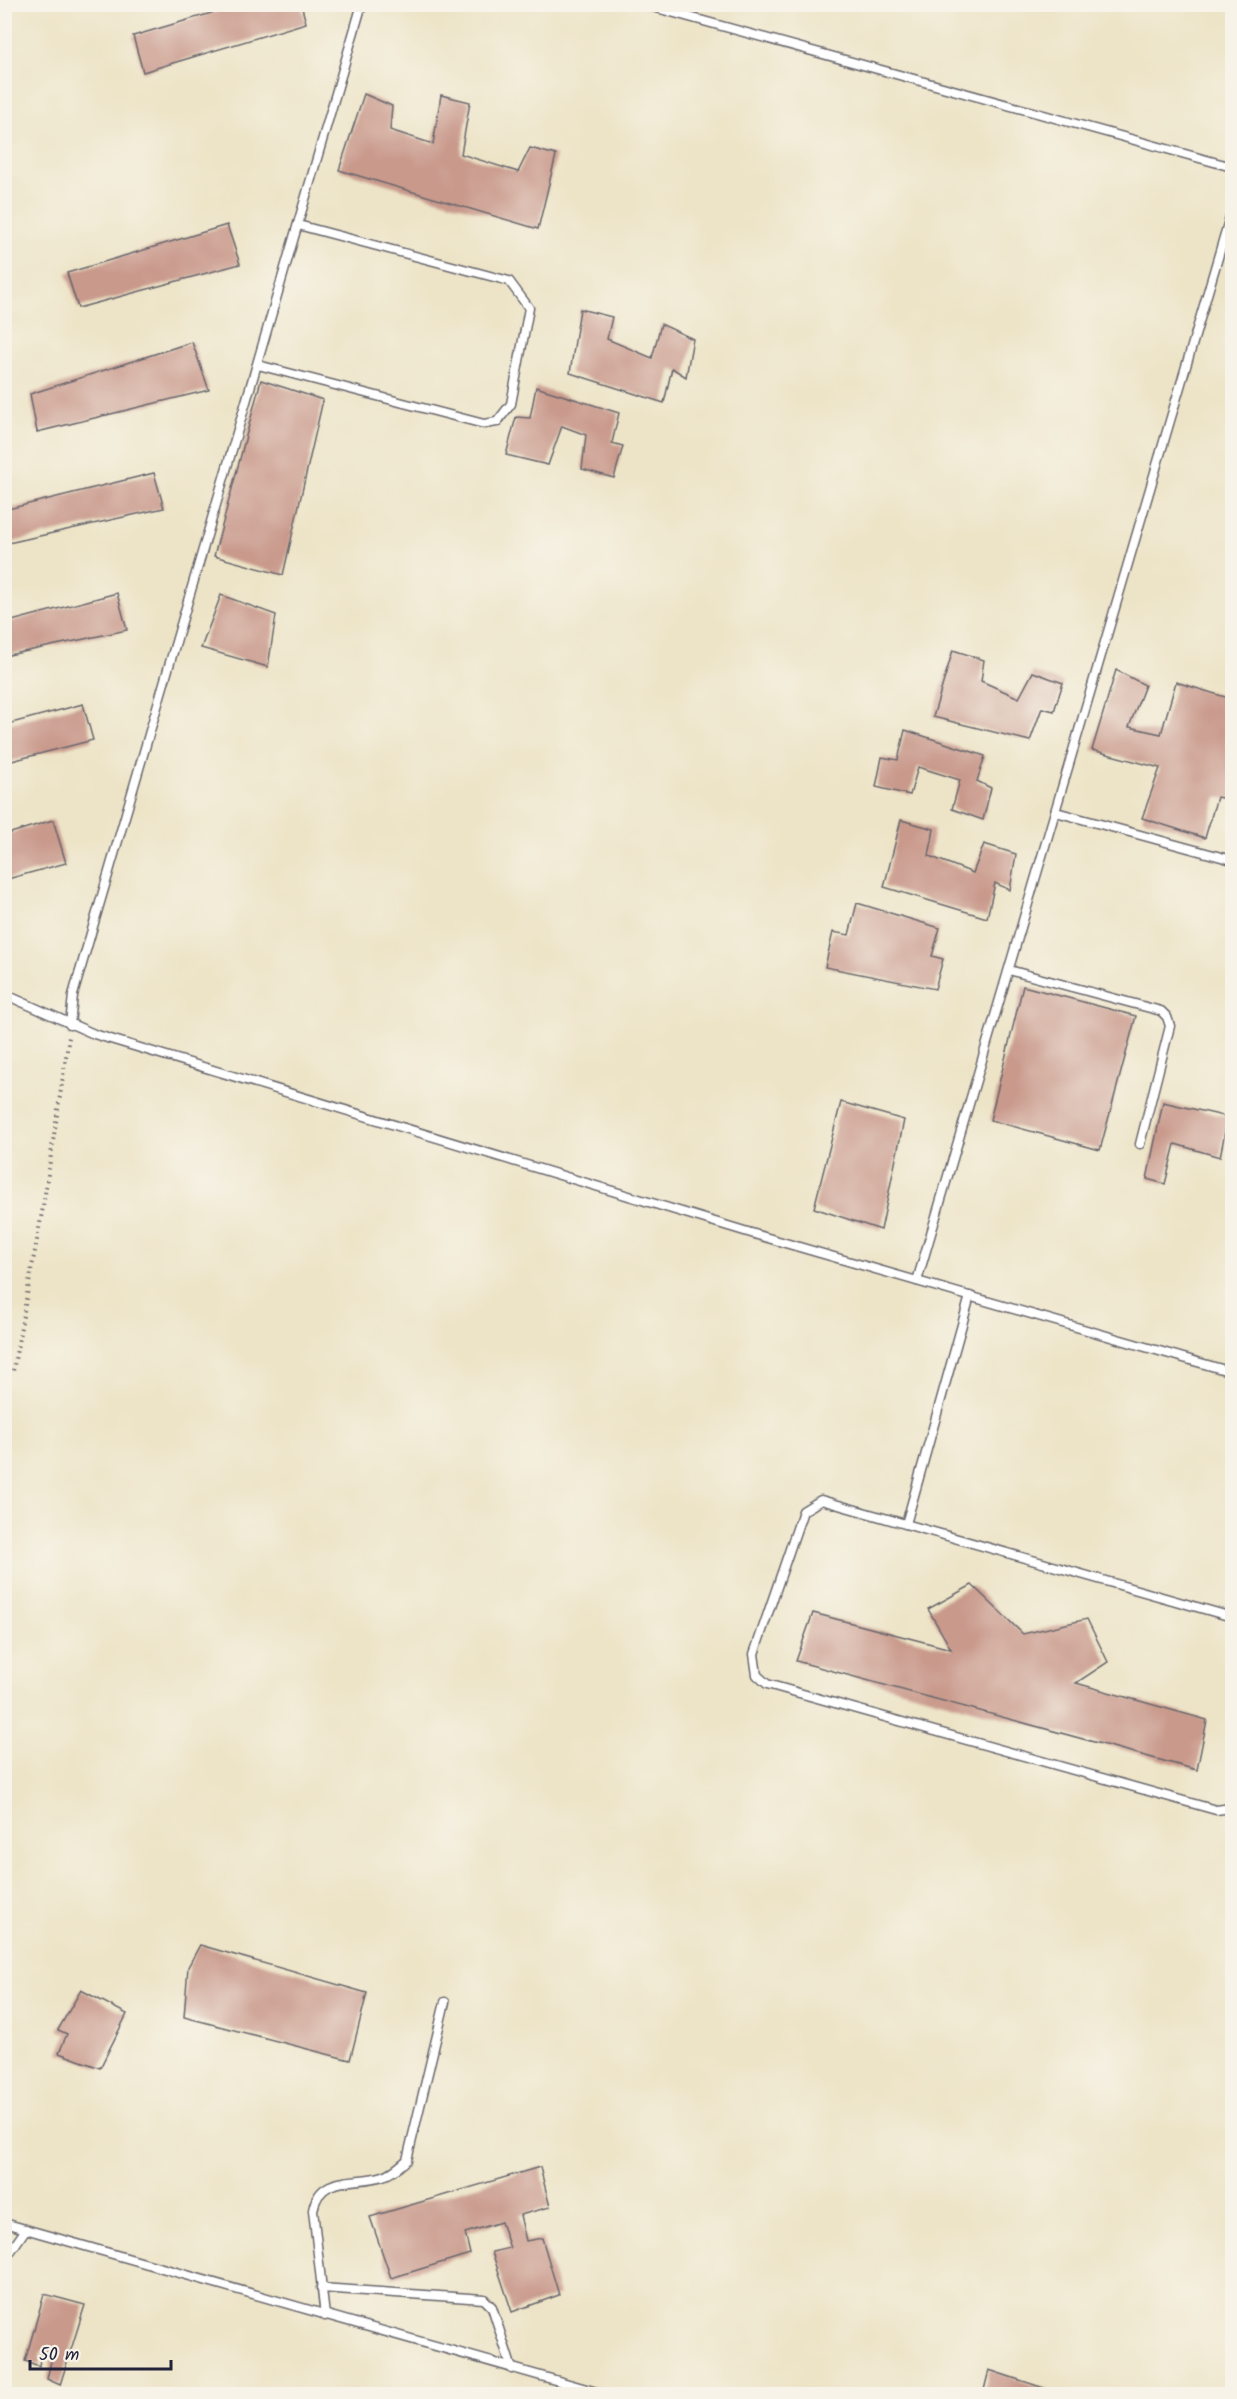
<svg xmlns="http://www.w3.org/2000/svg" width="1237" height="2399" viewBox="0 0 1237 2399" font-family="Kalam,sans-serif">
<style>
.building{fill:#c99a8c}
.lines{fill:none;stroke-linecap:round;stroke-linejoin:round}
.lane-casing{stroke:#69666c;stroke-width:11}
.path{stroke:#69666c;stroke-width:4;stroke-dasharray:1.5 4.5;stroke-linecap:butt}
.lane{stroke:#fff;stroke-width:8}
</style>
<rect width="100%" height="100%" fill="#f7f3e8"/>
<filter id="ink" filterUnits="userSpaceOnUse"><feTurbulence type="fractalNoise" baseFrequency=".0167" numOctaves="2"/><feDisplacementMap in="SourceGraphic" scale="12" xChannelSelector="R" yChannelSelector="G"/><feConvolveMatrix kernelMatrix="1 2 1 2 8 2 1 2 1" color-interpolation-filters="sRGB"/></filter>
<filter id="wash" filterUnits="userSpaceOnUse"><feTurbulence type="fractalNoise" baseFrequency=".008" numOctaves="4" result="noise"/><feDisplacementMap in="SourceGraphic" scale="24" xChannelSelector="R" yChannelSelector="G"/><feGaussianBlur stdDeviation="1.35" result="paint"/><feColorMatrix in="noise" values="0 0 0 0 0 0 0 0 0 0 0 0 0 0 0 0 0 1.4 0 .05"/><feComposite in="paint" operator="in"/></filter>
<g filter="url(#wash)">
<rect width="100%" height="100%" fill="#ede4c7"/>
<g id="blocks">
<g class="building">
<path d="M242 4H301L306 23 143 72 133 36Z"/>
<path d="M364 94 392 106 390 130 433 144 441 95 470 102 461 154 518 172 530 148 556 155 538 229 339 170Z"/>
<path d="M227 225 240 264 78 308 67 273Z"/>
<path d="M580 309 612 317 607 339 652 358 661 324 693 339 686 377 672 368 664 403 570 373Z"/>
<path d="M192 342 209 390 37 432 30 394Z"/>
<path d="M261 380 323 400 283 575 214 556Z"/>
<path d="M536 387 619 413 612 443 623 446 614 478 582 469 586 435 562 426 548 465 506 455 516 417 530 418Z"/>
<path d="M154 473 164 508 4 544V510Z"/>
<path d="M117 593 127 630 4 656V623Z"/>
<path d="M221 595 276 615 268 667 201 648Z"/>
<path d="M953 650 984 660 981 681 1019 698 1033 672 1063 683 1054 711 1042 708 1030 741 933 717Z"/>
<path d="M1116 670 1145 685 1129 727 1161 734 1176 682 1232 699V800L1217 797 1205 838 1142 818 1160 768 1092 750Z"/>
<path d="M83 704 93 740 4 763V725Z"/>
<path d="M905 730 985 756 977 781 991 788 983 820 952 809 960 780 918 767 910 795 876 787 882 757 898 760Z"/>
<path d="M53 820 66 863 4 880V835Z"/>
<path d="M901 820 934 829 929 856 973 873 984 844 1016 854 1010 890 995 883 987 918 884 887Z"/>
<path d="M857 903 940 928 932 956 943 959 935 989 825 967 833 932 849 935Z"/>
<path d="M1023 986 1136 1016 1100 1150 990 1120Z"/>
<path d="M841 1102 904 1120 881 1230 814 1208Z"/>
<path d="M1163 1102 1228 1117 1220 1157 1175 1144 1165 1184 1147 1179Z"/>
<path d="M972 1585 1023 1634 1087 1619 1108 1662 1076 1683 1207 1720 1197 1770 796 1661 813 1613 951 1649 928 1609Z"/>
<path d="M200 1945 367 1993 350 2060 184 2017 188 1967Z"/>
<path d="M81 1990 127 2014 100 2068 59 2053 67 2034 58 2030Z"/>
<path d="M540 2167 550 2207 520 2215 526 2241 542 2238 559 2295 512 2312 492 2252 510 2248 501 2222 465 2233 470 2254 391 2278 370 2217Z"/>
<path d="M44 2294 85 2305 60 2385 47 2379 52 2357 41 2351 39 2366 25 2361Z"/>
<path d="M989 2370 1062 2394H983Z"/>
</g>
</g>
</g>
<g filter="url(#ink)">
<use href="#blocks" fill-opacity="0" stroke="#69666c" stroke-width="1.5"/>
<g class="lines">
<g class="lane-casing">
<g id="lane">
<path d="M642 4 1232 167"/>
<path d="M4 16 8 4"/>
<path d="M258 365 484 424 497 422 511 404 529 308 509 281 298 225"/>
<path d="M1056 812 1232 860"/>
<path d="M1009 970 1161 1011 1167 1017 1170 1026 1140 1144"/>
<path d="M4 994 94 1034 761 1236 1232 1372"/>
<path d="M70 1025 73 995 362 4"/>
<path d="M917 1281 1232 210"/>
<path d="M906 1524 970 1296"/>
<path d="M1232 1617 821 1500 803 1511 754 1654 757 1675 767 1684 1216 1810 1232 1808"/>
<path d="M4 2223 604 2394"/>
<path d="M4 2261 26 2229"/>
<path d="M321 2288 484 2299 492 2307 512 2369"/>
<path d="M325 2316 313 2210C320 2173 356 2185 383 2176 393 2173 400 2166 407 2160L445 2002"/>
</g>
</g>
<path class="path" d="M4 1378 13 1371 43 1207 69 1037"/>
<use href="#lane" class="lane"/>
</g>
</g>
<rect width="1237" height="2399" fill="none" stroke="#f7f3e8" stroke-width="24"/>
<path d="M30 2360v9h141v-9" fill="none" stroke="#22223b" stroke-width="3"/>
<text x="39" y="2360" font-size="18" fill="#22223b" stroke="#f7f3e8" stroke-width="4.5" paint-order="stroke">50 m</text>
</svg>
